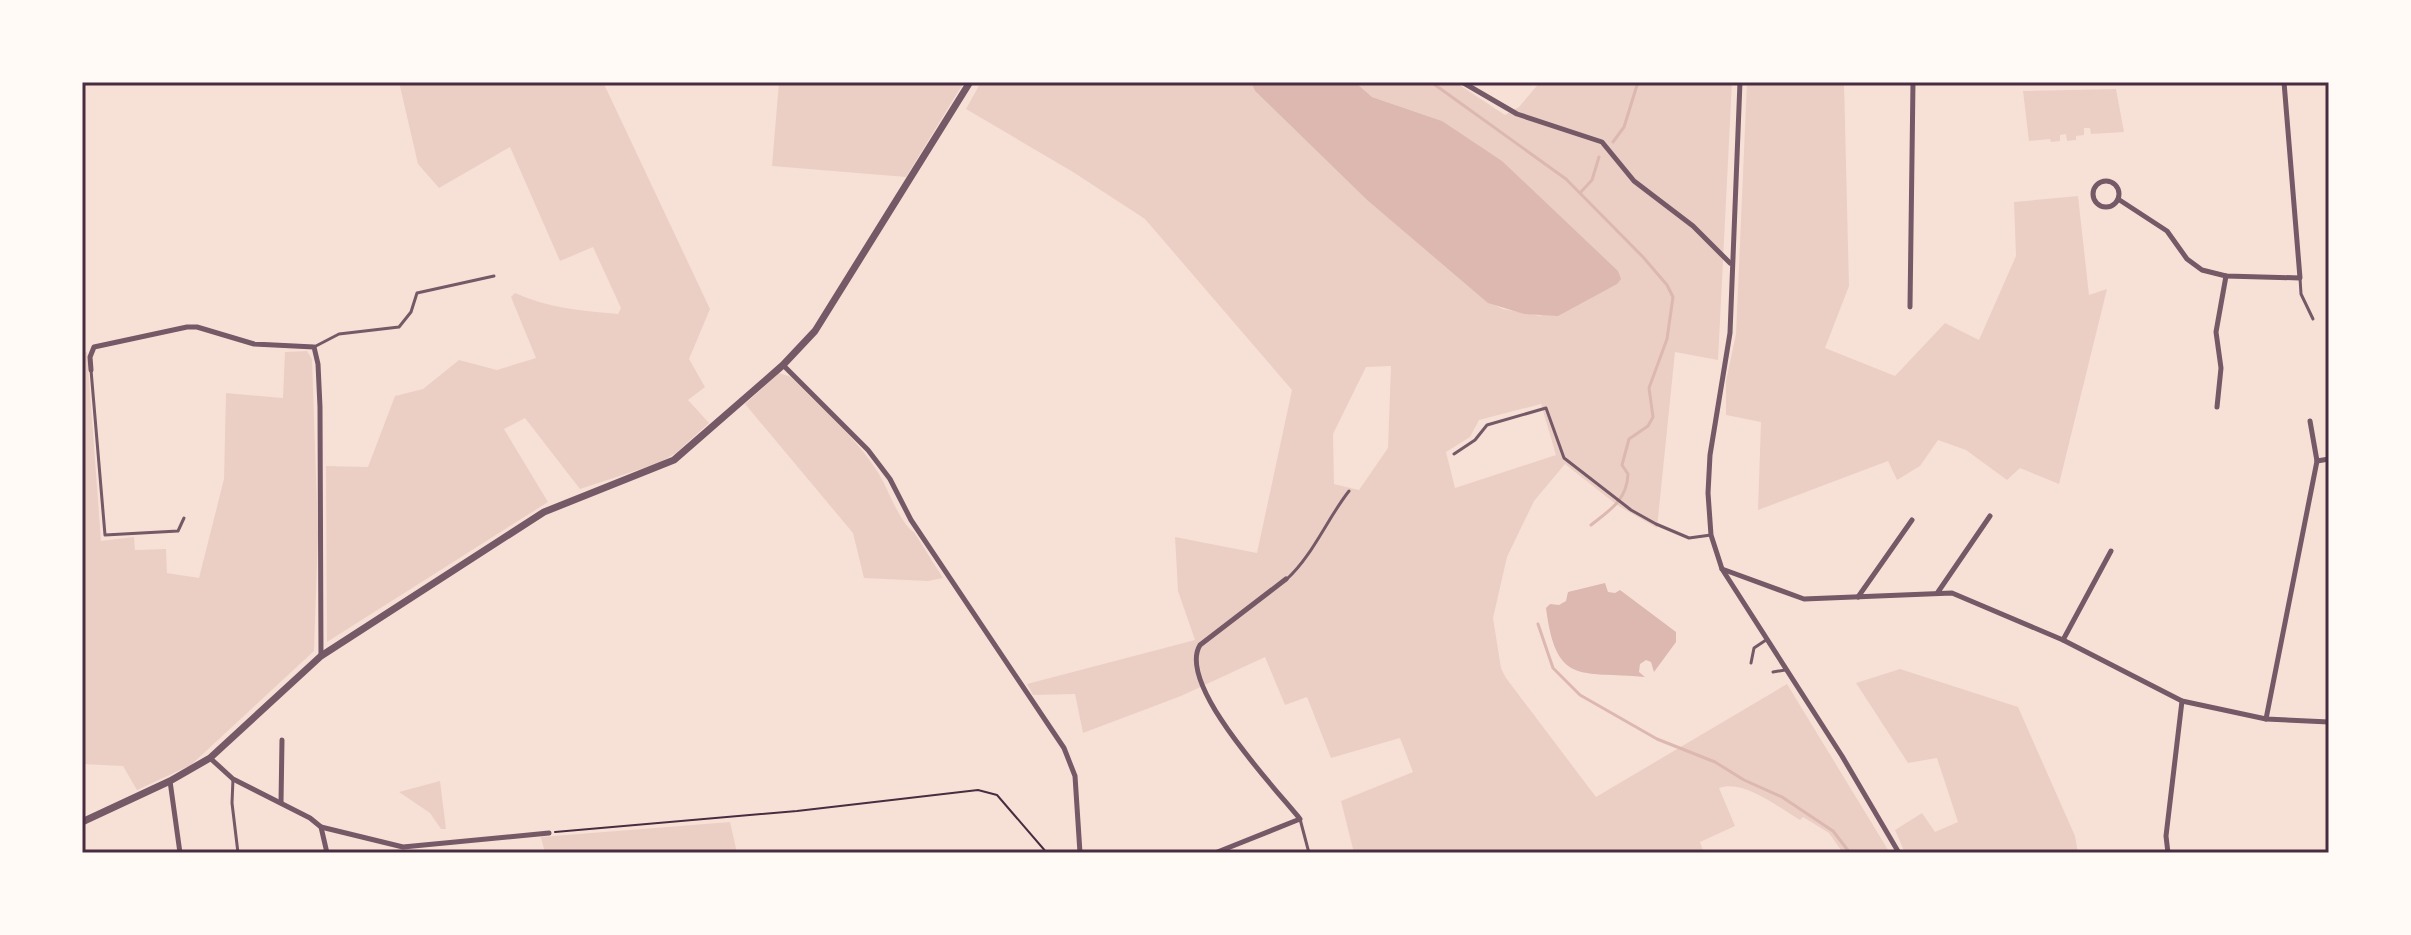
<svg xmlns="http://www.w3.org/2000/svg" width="2411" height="935" viewBox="0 0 2411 935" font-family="'Work Sans',sans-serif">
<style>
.green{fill:#ebcfc5;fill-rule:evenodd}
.water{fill:#dcb8b0}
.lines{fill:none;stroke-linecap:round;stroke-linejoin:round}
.stream{stroke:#dcb8b0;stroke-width:3}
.path{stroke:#4a2c40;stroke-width:2}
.service{stroke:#755966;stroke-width:3}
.minor{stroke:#755966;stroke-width:5}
.tertiary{stroke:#755966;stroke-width:7}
.neatline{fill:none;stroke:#4a2c40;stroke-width:3}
</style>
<rect width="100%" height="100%" fill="#f7e1d7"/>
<g class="green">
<path d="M399 82H603L710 309 689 359 705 387 688 400 709 423 676 453 659 463 580 489 525 418 504 429 548 502 327 642 326 466 368 467 395 396 423 389 459 360 497 370 536 358 511 297 515 293C548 308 582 311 618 314L621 308 593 247 560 261 510 147 439 188 418 164Z"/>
<path d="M779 82H964L906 177 772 166Z"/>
<path d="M981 82H1251L1255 91 1367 200 1488 302 1503 309 1541 316 1442 121 1372 97 1355 82H1455L1505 115 1519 107 1540 82H1732L1718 360 1675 352 1657 528 1617 505 1565 464 1534 501 1507 557 1493 618 1501 668 1506 678 1596 797 1787 684 1890 853H1843L1829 833 1803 817 1800 820C1779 808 1744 779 1719 788L1735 826 1700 842 1704 853H1354L1341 801 1413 772 1400 738 1331 758 1307 697 1285 705 1265 657 1181 696 1083 733 1075 694 1033 695 1027 684 1195 640 1178 591 1175 537 1257 553 1292 390 1145 219 1073 172 966 109ZM1391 366 1388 448 1359 490 1334 484 1333 434 1366 367ZM1541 404 1556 455 1455 488 1446 452 1470 437 1479 420Z"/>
<path d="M1747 82H1844L1849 286 1825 348 1895 376 1945 323 1979 340 2016 256 2014 202 2078 196 2089 295 2107 289 2059 484 2020 468 2007 480 1966 450 1938 440 1920 466 1897 480 1888 461 1758 510 1761 422 1726 415V381L1736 334Z"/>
<path d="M2116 89 2124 132 2091 134 2090 128H2084V135L2076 136V140L2067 141 2066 134 2060 135V141L2051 142 2050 139 2029 141 2023 91Z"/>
<path d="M307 351 312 359 318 535 314 651 191 765 137 790 123 766 82 764V353L87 352 101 541 134 537 135 550 166 549 167 573 199 578 224 479 226 393 283 398 285 352Z"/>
<path d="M779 373 791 377C821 408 857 438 879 474 888 489 901 525 914 532L943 578 928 581 864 578 853 533 745 404Z"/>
<path d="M1900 669 2018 707 2075 836 2078 853H1905L1895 830 1922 813 1935 832 1958 822 1937 758 1908 763 1856 683Z"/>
<path d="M440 781 446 829H441L430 813 399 792Z"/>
<path d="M730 822 737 853H545L541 837Z"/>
</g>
<g class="water">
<path d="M1251 82H1355L1372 97 1442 121 1502 161 1618 271 1621 279 1617 284 1558 316 1524 314 1488 303 1367 200 1255 91Z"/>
<path d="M1605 583 1608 592 1615 593 1620 590 1676 632V642L1654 672 1651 662 1646 660 1640 664 1639 672 1645 677C1579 671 1556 686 1546 608L1550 604 1559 605 1566 601 1568 592Z"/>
</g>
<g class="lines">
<g class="stream">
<path d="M1431 82 1566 179 1643 257 1667 285 1673 297 1667 339 1649 388 1653 417 1648 426 1629 439 1622 465 1628 474C1627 500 1610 510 1591 525"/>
<path d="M1613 142 1624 127 1638 82"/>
<path d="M1580 193 1592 180 1599 157"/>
<path d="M1538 624 1553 668 1580 695 1657 739 1715 762 1744 780 1782 797 1833 831 1850 853"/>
</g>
<path class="path" d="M555 832 797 811 978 790 997 795 1047 853"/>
<g class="service">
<path d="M2300 278 2301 294 2313 319"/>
<path d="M314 347 339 334 399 327 411 312 417 293 494 276"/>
<path d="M91 370 105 535 178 531 184 518"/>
<path d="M1454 454 1475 440 1487 425 1546 408 1564 458 1631 510 1656 524 1689 538 1711 535"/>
<path d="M1287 579C1313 555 1327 519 1349 491"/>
<path d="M1751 663 1754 648 1766 640"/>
<path d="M1773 672 1785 670"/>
<path d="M233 779 232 803 238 853"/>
<path d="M1300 819 1309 853"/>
</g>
<g class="minor">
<path d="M1462 82 1517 114 1602 142 1634 181 1693 226 1730 263"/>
<path d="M1740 82 1730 333 1710 455 1708 493 1711 535 1722 569 1842 756 1899 853"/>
<circle cx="2106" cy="194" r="13"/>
<path d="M2118 199 2167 231 2187 259 2202 270 2226 276 2300 278 2284 82"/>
<path d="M1910 307 1913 82"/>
<path d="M783 365 868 450 890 479 911 520 1064 748 1075 776 1080 853"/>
<path d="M91 370 90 357 94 347 187 327H197L254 344 314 347 318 364 320 407 321 655"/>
<path d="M2217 407 2221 368 2216 332 2226 276"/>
<path d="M2317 461 2329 459"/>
<path d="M1722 569 1804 599 1952 593 2063 640 2182 701 2266 719 2329 722"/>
<path d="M1938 592 1990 516"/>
<path d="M1858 597 1912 520"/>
<path d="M2063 640 2111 551"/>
<path d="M2266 719 2317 461 2310 421"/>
<path d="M210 758 233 779 310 818 321 827 327 853"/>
<path d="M170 781 180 853"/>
<path d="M281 803 282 740"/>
<path d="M321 827 403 847 549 833"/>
<path d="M1215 853 1300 819C1275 788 1176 684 1200 645L1286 579"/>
<path d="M2168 853 2166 836 2182 701"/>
</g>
<path class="tertiary" d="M82 822 170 781 210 758 321 656 544 512 674 460 783 365 815 331 970 82"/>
</g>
<rect width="2411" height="935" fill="none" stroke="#fffaf5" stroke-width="168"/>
<rect x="84" y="84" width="2243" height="767" class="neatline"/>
</svg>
